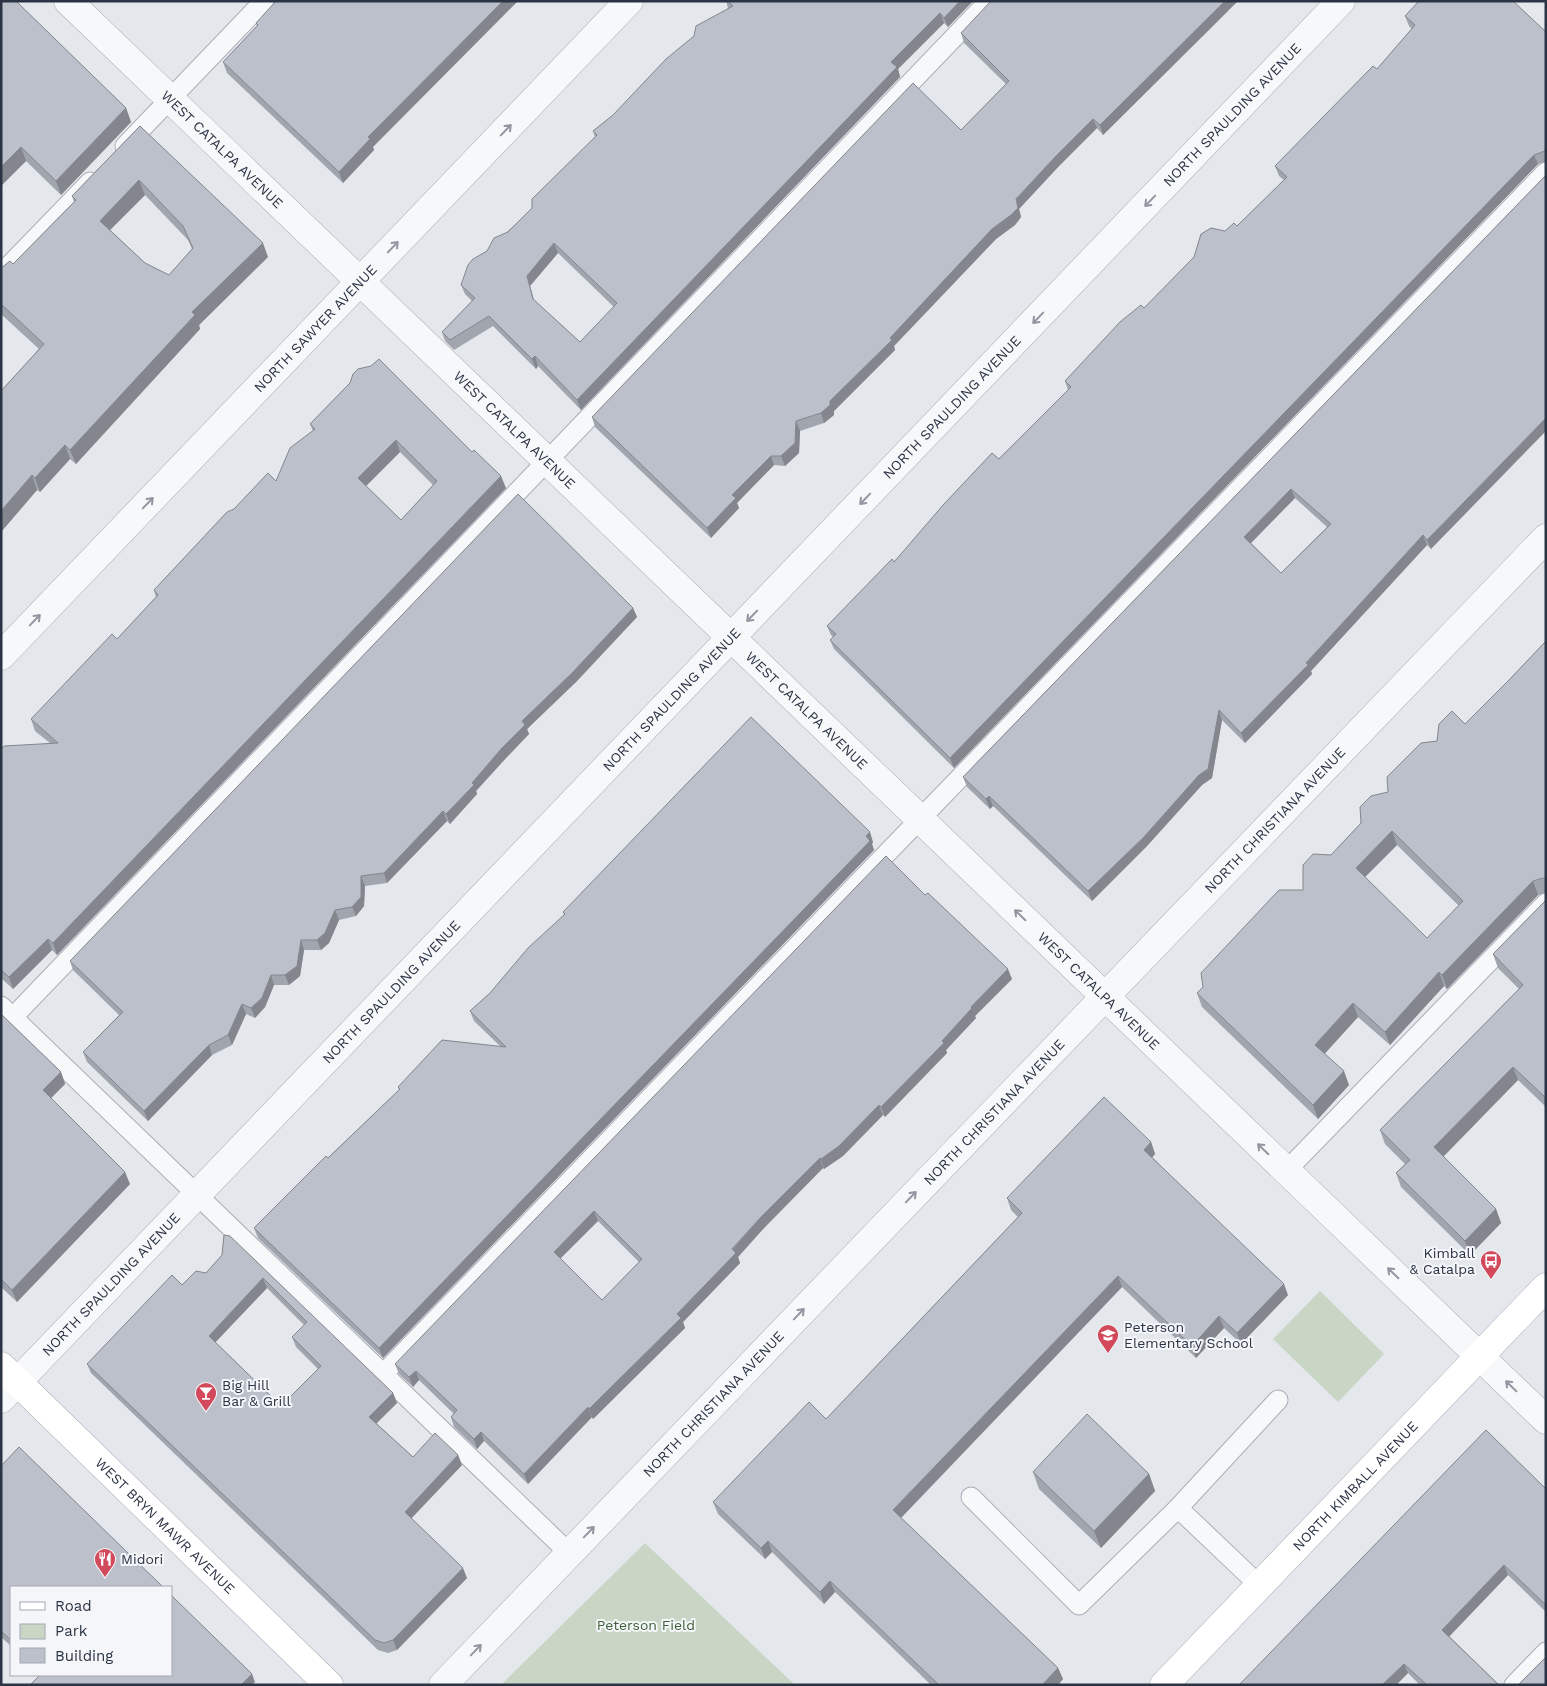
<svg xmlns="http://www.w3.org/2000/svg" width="1547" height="1686" viewBox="0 0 1547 1686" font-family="'Work Sans',sans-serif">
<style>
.park{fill:#c9d6c5}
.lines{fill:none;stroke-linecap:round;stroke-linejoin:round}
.lane-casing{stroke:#a9aeb7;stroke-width:21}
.street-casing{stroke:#a9aeb7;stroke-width:29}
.secondary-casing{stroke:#a9aeb7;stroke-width:29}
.lane{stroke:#f7f8fa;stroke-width:19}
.street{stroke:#f7f8fa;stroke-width:28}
.secondary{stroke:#fff;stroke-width:28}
.wall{fill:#a1a5ae;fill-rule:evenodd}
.shaded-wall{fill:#83868d}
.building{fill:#bbc0ca;stroke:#83868d;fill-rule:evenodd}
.oneway{stroke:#9196a0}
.labels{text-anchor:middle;stroke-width:4;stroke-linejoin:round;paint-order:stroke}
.street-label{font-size:14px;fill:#2b3445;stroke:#f4f6f9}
.poi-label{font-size:14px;fill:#2b3445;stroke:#f4f6f9;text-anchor:start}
.park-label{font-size:14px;fill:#3f6138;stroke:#f4f6f9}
</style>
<rect width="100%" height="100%" fill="#e4e7ec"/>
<g class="park">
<path d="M1320 1291 1384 1354 1338 1402 1273 1339Z"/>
<path d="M645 1543 795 1685H501Z"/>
</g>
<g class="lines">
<g class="lane-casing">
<g id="lane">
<path d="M125 146 264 1"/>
<path d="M1 274 90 182"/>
<path d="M1 1006 569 1553"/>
<path d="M13 1017 989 1"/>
<path d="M1286 1171 1546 903"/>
<path d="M383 1374 1546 172"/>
<path d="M971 1497 1079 1605 1178 1508 1278 1400"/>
<path d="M1178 1508 1259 1585"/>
<path d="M1514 1685 1546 1652"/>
</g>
</g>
<g class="street-casing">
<g id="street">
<path id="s1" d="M68 1 1546 1420"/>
<path id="s2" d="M1 656 629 1"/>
<path id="s3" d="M1 1399 1341 1"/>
<path id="s4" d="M443 1685 1546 538"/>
</g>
</g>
<g class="secondary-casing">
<g id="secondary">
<path id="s5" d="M1 1366 329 1685"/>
<path id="s6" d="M1164 1685 1546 1287"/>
</g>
</g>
<use href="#lane" class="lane"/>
<use href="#street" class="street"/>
<use href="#secondary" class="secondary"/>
</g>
<g class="wall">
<path d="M1 1 126 108 131 122 61 195 26 161 1 186Z"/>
<path d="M726 1H973L948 27 944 23 898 69 900 77 581 410 538 366 536 369 493 326 454 350 445 341 442 332 472 301 465 294 461 285 487 251 532 208 595 137 593 131 613 115 728 8ZM558 253 614 307 580 342 534 300 530 286Z"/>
<path d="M1228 11 1103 135 1097 128 1059 166 1019 209 1021 217 1015 225 996 239 894 346 895 350 834 411V415L824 423 800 431 799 453 785 466 774 465 737 503 739 508 711 538 595 427 592 417 961 130 1006 84 964 43 961 33Z"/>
<path d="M1405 16 1546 32V162L1538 164 954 768 834 649 830 640 833 637 831 635 827 626 894 562 1068 390 1065 381 1144 308 1225 231 1237 226 1284 180 1279 176 1275 166 1377 69 1412 29 1409 26Z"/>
<path d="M256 23 373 147 374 150 343 183 227 73 223 62 257 26Z"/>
<path d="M140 126 268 257 199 325 200 329 76 464 70 459 40 492 37 490 1 532V391L39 349 1 314V268L13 264 74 202 72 196ZM145 195 188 240 192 249 169 275 145 263 110 230Z"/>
<path d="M1546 175 1431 549 1427 545 1311 671 1312 674 1245 743 1222 720 1212 778 1202 785 1147 846 1092 901 993 806 990 809 967 787 963 777ZM1295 498 1327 527 1281 573 1251 543Z"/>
<path d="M350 383 506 488 57 955 52 950 13 989 1 978V749L50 743 35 731 31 719 117 639 156 597 154 590 234 509 276 481 313 431 310 424ZM400 452 433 485 401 520 366 486Z"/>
<path d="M633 608 637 617 576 682 527 729 529 734 506 758 476 791 477 794 450 824 447 821 387 883 365 886 364 906 356 916 339 920 329 943 321 950H304L300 976 289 985H274L265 1007 255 1018 246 1014 232 1045 212 1055 148 1121 87 1062 83 1052 119 1015 73 970 70 961Z"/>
<path d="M1546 641V893L1538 895 1447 989 1444 986 1390 1045 1358 1017 1324 1054 1349 1085 1318 1119 1202 1007 1197 993 1303 890 1331 855 1361 823 1388 792 1437 741 1465 724 1509 680ZM1397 845 1459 906 1427 938 1365 877Z"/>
<path d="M873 842 872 844 874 850 383 1358 258 1238 254 1228 399 1090 398 1087 500 1046 474 1021 470 1011 490 993 564 915 563 912Z"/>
<path d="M925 895 1012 979 975 1016 976 1018 946 1050 947 1053 885 1117 883 1115 843 1156 824 1169 823 1168 765 1227 738 1257 740 1263 683 1322 685 1328 593 1419 592 1417 528 1484 484 1441 477 1449 454 1427 451 1417 454 1414 419 1380 413 1387 399 1374 395 1364ZM598 1221 639 1262 602 1300 560 1258Z"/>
<path d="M1546 900V1107L1518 1080 1443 1157 1496 1209 1501 1223 1470 1255 1401 1187 1396 1173 1405 1164 1385 1144 1380 1130 1519 989 1498 968 1493 954Z"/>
<path d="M1 1014 61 1072 65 1084 51 1098 130 1184 17 1302 1 1287Z"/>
<path d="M1151 1142 1155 1154 1152 1157 1288 1295 1241 1344 1224 1328 1196 1358 1122 1287 901 1518 1058 1668 1063 1679 1058 1685H931L835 1592 824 1604 772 1552 765 1559 718 1514 713 1502 826 1419 1018 1217 1011 1210 1007 1198Z"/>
<path d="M224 1235 393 1393 397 1403 376 1423 413 1457 458 1455 462 1465 411 1518 467 1578 397 1650 388 1653 378 1650 91 1373 87 1364 182 1285 206 1273 222 1255ZM267 1288 304 1325 292 1337 296 1347 318 1369 281 1406 215 1342Z"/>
<path d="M1 1466 11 1587V1646L1 1637Z"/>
<path d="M1033 1472 1149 1474 1155 1491 1101 1548 1039 1489Z"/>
<path d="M1546 1489V1612L1508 1575 1449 1636 1499 1685H1420L1408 1673 1396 1685H1239Z"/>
</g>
<g class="shaded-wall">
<path d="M503 1H518L373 147 374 150 343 183 339 172 368 137Z"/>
<path d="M960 1H973L948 27 944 18Z"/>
<path d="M1225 1H1238L1103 135 1100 125Z"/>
<path d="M940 13 944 23 898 69 900 77 581 410 577 400 891 62Z"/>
<path d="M126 108 131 122 61 195 56 181Z"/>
<path d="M1093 119 1097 128 1059 166 1019 209 1021 217 1015 225 996 239 894 346 895 350 834 411V415L824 423 821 413 830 401 1016 199 1056 156Z"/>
<path d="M21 147 26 161 1 186V167Z"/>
<path d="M1534 155 1538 164 954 768 950 758Z"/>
<path d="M139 180 145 195 105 235 100 221Z"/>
<path d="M263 243 268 257 199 325 200 329 76 464 70 450 192 312Z"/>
<path d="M554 243 558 253 530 286 536 309 527 276Z"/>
<path d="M535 356 538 366 536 369 532 359Z"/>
<path d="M1546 418V431L1431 549 1427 540Z"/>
<path d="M796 421 800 431 799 453 785 466 781 456Z"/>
<path d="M396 440 400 452 362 490 358 478Z"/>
<path d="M65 445 70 459 40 492 35 478Z"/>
<path d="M771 456 774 465 737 503 739 508 711 538 707 528 732 495Z"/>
<path d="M32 475 37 490 1 532V511Z"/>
<path d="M501 476 506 488 57 955 53 943Z"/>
<path d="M1291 489 1295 498 1248 546 1244 537Z"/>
<path d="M1423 535 1427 545 1311 671 1312 674 1245 743 1241 733Z"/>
<path d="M633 608 637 617 576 682 527 729 529 734 506 758 476 791 477 794 450 824 446 814 522 721Z"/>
<path d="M1219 710 1222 720 1212 778 1202 785 1147 846 1092 901 1088 891Z"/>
<path d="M989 796 993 806 990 809 986 799Z"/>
<path d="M443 811 447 821 387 883 384 873Z"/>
<path d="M1392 831 1397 845 1361 881 1356 868Z"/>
<path d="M870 832 873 842 872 844 874 850 383 1358 379 1348Z"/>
<path d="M361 876 365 886 364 906 356 916 352 907Z"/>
<path d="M1533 881 1538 895 1447 989 1442 975Z"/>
<path d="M335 910 339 920 329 943 321 950 317 940Z"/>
<path d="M48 939 52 950 13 989 9 977Z"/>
<path d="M301 940 304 950 300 976 289 985 285 975Z"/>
<path d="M1008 969 1012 979 975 1016 976 1018 946 1050 947 1053 885 1117 881 1107 942 1041 971 1007Z"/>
<path d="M1439 972 1444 986 1390 1045 1385 1032Z"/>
<path d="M271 975 274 985 265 1007 255 1018 251 1008Z"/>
<path d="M1353 1003 1358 1017 1320 1059 1315 1045Z"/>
<path d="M242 1004 246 1014 232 1045 228 1035Z"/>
<path d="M209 1045 212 1055 148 1121 144 1111Z"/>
<path d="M1513 1067 1518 1080 1439 1161 1434 1147Z"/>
<path d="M1344 1071 1349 1085 1318 1119 1313 1105Z"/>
<path d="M61 1072 65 1084 47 1102 43 1090Z"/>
<path d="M879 1105 883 1115 843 1156 824 1169 821 1159Z"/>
<path d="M1151 1142 1155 1154 1149 1161 1144 1150Z"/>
<path d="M820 1158 823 1168 765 1227 738 1257 740 1263 683 1322 685 1328 593 1419 589 1409 677 1314 761 1217Z"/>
<path d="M125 1172 130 1184 17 1302 12 1290Z"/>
<path d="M1496 1209 1501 1223 1470 1255 1465 1241Z"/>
<path d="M594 1211 598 1221 557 1262 554 1252Z"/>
<path d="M1118 1276 1122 1287 897 1522 893 1510Z"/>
<path d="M263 1278 267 1288 212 1346 209 1336Z"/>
<path d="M1284 1284 1288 1295 1241 1344 1237 1333Z"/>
<path d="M1219 1316 1224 1328 1196 1358 1192 1346Z"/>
<path d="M416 1371 419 1380 413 1387 409 1377Z"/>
<path d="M393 1393 397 1403 373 1427 369 1417Z"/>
<path d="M588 1407 592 1417 528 1484 524 1474Z"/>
<path d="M481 1432 484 1441 477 1449 474 1439Z"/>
<path d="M458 1455 462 1465 408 1522 405 1512Z"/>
<path d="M1149 1474 1155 1491 1101 1548 1094 1531Z"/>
<path d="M768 1541 772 1552 765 1559 761 1548Z"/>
<path d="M1504 1565 1508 1575 1446 1640 1442 1630Z"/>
<path d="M463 1568 467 1578 397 1650 393 1640Z"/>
<path d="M830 1581 835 1592 824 1604 820 1592Z"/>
<path d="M1404 1664 1408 1673 1396 1685H1382Z"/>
<path d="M1058 1668 1063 1679 1058 1685H1042Z"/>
<path d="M252 1674 255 1682 252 1685H241Z"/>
</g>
<g class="building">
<path d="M1 1H16L126 108 56 181 21 147 1 167Z"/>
<path d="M276 1H503L368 137 370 139 339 172 223 62 258 25 256 23Z"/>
<path d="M728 1H960L944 18 940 13 891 62 897 67 577 400 535 356 532 359 489 316 450 340 442 332 475 298 461 285 468 265 473 259 487 251 494 238 508 232 532 208V199L597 135 593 131 613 115 666 59 694 36 696 26 733 6ZM554 243 617 303 580 342 533 299 527 276Z"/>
<path d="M991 1H1225L1100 125 1093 119 1056 156 1016 199 1018 208 1011 215 992 229 890 338 892 340 830 401V405L821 413 796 421 795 443 781 456H771L732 495 736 498 707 528 592 417 913 83 961 130 1009 81 961 33Z"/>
<path d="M1419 1H1513L1546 32V152L1545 151 1534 155 950 758 830 640 836 634 827 626 892 559 894 562 944 504 992 453 999 459 1071 387 1065 381 1120 322 1141 305 1144 308 1194 257 1201 234 1211 228 1225 231 1234 223 1237 226 1287 177 1275 166 1373 66 1377 69 1415 25 1405 16Z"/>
<path d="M140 126 263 243 192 312 195 315 70 450 65 445 35 478 32 475 1 511V391L44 344 1 304V268L10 261 13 264 76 200 72 196ZM139 180 183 226 193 248 169 275 145 263 100 221Z"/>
<path d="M1546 175V418L1427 540 1423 535 1306 663 1308 665 1241 733 1219 710 1208 769 1199 775 1144 837 1088 891 989 796 986 799 963 777ZM1291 489 1331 524 1281 573 1244 537Z"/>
<path d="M379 359 472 452 474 450 501 476 53 943 48 939 9 977 1 970V749L4 746 58 743 31 719 112 634 117 639 158 595 154 590 227 512 234 509 268 473 276 481 290 448 315 429 310 424 350 383 353 374 358 369 371 366ZM396 440 437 481 401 520 358 478Z"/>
<path d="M518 494 633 608 572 673 522 721 525 725 502 748 472 783 474 785 446 814 443 811 384 873 361 876V897L352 907 335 910 325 933 317 940H301L297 966 285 975H271L262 998 251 1008 242 1004 228 1035 209 1045 144 1111 83 1052 123 1012 70 961Z"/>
<path d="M1546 641V880L1543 878 1533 881 1442 975 1439 972 1385 1032 1353 1003 1315 1045 1344 1071 1313 1105 1197 993 1203 987 1201 973 1279 890H1303V865L1313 854 1331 855 1361 823 1360 807 1371 796 1388 792 1387 777 1421 743 1437 741 1439 724 1452 711 1465 724 1509 680ZM1392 831 1463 901 1427 938 1356 868Z"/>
<path d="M751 717 870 832 866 836 870 841 379 1348 254 1228 326 1156 328 1158 400 1089 398 1087 442 1040 506 1047 470 1011 490 993 528 948 565 914 563 912Z"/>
<path d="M886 856 925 895 928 893 1008 969 971 1007 972 1008 942 1041 944 1043 881 1107 879 1105 839 1146 821 1159 820 1158 761 1217 732 1249 736 1253 677 1314 681 1318 589 1409 588 1407 524 1474 481 1432 474 1439 451 1417 457 1410 416 1371 409 1377 395 1364ZM594 1211 642 1259 602 1300 554 1252Z"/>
<path d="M1546 900V1098L1513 1067 1434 1147 1496 1209 1465 1241 1396 1173 1410 1160 1380 1130 1523 985 1493 954Z"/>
<path d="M1 1014 61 1072 43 1090 125 1172 12 1290 1 1279Z"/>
<path d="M1104 1097 1151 1142 1144 1150 1284 1284 1237 1333 1219 1316 1192 1346 1118 1276 893 1510 1058 1668 1042 1685H939L830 1581 820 1592 768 1541 761 1548 713 1502 809 1402 826 1419 1022 1213 1007 1198Z"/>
<path d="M224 1235 230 1236 393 1393 369 1417 413 1457 435 1433 458 1455 405 1512 463 1568 393 1640 384 1643 375 1640 87 1364 172 1275 182 1285 196 1271 206 1273 222 1255ZM263 1278 307 1322 292 1337 321 1366 281 1406 209 1336Z"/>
<path d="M1087 1414 1149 1474 1094 1531 1033 1472Z"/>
<path d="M1486 1430 1546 1489V1605L1504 1565 1442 1630 1499 1685H1427L1404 1664 1382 1685H1239Z"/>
<path d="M19 1447 163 1587H11V1640L1 1631V1466Z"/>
<path d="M171 1595 252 1674 241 1685H30L40 1675H171Z"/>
<path d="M1546 1657V1685H1518Z"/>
</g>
<defs><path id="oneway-shaft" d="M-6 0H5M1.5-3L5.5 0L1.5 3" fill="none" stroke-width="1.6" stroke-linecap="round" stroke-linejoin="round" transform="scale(1.25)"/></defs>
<g class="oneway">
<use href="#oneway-shaft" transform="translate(506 130) rotate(-46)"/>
<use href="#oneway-shaft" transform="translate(1150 201) rotate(134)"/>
<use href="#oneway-shaft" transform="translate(393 247) rotate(-46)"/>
<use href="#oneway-shaft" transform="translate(1038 318) rotate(134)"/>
<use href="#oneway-shaft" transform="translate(865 499) rotate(134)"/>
<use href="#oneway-shaft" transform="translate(148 503) rotate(-46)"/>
<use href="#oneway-shaft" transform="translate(752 616) rotate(134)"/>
<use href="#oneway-shaft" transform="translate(35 620) rotate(-46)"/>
<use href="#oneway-shaft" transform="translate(1020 915) rotate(-136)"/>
<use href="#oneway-shaft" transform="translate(1263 1149) rotate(-136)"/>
<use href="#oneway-shaft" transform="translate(911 1197) rotate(-46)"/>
<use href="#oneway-shaft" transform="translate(1393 1273) rotate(-136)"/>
<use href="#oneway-shaft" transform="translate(799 1314) rotate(-46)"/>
<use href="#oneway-shaft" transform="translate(1511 1386) rotate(-136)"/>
<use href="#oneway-shaft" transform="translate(589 1532) rotate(-46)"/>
<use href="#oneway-shaft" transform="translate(476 1650) rotate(-46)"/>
</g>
<defs>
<g id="bus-pin" transform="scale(1.125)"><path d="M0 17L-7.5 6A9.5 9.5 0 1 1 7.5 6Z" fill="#d1495b" stroke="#f4f6f9"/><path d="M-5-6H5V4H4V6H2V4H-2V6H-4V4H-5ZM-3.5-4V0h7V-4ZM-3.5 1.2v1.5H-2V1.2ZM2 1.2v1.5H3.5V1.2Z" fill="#fff"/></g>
<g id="school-pin" transform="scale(1.125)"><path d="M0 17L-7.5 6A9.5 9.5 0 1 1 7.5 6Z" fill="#d1495b" stroke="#f4f6f9"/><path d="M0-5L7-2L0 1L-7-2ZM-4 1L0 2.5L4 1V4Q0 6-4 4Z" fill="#fff"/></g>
<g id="bar-pin" transform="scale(1.125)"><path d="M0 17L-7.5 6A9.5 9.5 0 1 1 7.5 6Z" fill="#d1495b" stroke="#f4f6f9"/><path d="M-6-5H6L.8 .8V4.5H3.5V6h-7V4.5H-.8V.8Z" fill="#fff"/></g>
<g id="restaurant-pin" transform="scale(1.125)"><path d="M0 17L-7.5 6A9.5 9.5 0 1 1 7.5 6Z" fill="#d1495b" stroke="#f4f6f9"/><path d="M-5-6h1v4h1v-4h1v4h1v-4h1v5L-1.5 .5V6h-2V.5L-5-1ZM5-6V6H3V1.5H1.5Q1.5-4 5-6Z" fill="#fff"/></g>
</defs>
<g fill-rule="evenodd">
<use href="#bus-pin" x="1491" y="1261"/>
<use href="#school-pin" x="1108" y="1335"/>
<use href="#bar-pin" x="206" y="1393"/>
<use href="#restaurant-pin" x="105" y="1559"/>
</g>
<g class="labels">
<g class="street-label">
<text dy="5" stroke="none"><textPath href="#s3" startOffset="1779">NORTH SPAULDING AVENUE</textPath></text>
<text dy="5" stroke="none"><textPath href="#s1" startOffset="214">WEST CATALPA AVENUE</textPath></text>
<text dy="5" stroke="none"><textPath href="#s2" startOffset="454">NORTH SAWYER AVENUE</textPath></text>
<text dy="5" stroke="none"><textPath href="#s3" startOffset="1374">NORTH SPAULDING AVENUE</textPath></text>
<text dy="5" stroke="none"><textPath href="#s1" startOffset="619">WEST CATALPA AVENUE</textPath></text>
<text dy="5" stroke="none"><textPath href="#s3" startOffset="969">NORTH SPAULDING AVENUE</textPath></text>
<text dy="5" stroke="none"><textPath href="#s1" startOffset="1024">WEST CATALPA AVENUE</textPath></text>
<text dy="5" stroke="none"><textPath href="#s4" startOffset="1200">NORTH CHRISTIANA AVENUE</textPath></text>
<text dy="5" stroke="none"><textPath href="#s1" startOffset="1429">WEST CATALPA AVENUE</textPath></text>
<text dy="5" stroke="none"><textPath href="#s3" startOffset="564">NORTH SPAULDING AVENUE</textPath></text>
<text dy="5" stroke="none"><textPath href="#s4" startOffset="795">NORTH CHRISTIANA AVENUE</textPath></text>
<text dy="5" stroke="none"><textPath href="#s3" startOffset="159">NORTH SPAULDING AVENUE</textPath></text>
<text dy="5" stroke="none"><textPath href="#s4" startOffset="390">NORTH CHRISTIANA AVENUE</textPath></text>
<text dy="5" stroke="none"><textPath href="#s6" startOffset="276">NORTH KIMBALL AVENUE</textPath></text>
<text dy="5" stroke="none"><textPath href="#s5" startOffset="229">WEST BRYN MAWR AVENUE</textPath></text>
</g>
<g class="poi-label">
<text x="1475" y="1258" text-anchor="end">Kimball<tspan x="1475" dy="16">&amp; Catalpa</tspan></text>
<text x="1124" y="1332">Peterson<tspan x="1124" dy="16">Elementary School</tspan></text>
<text x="222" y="1390">Big Hill<tspan x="222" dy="16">Bar &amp; Grill</tspan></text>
<text x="121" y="1564">Midori</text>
</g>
<g class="park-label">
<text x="646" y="1630">Peterson Field</text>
</g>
</g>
<rect width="1547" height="1686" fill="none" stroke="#2b3445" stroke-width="5"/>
<rect x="10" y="1586" width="162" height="90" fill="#f4f6f9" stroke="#a4a8b1"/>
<rect x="20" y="1602" width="25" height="8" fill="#ffffff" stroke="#a4a8b1"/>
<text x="55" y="1611" font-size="15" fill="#2b3445">Road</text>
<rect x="20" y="1624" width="25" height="15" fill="#c9d6c5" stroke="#a4a8b1"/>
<text x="55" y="1636" font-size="15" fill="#2b3445">Park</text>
<rect x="20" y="1648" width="25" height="15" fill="#bbc0ca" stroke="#a4a8b1"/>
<text x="55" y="1661" font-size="15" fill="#2b3445">Building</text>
</svg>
